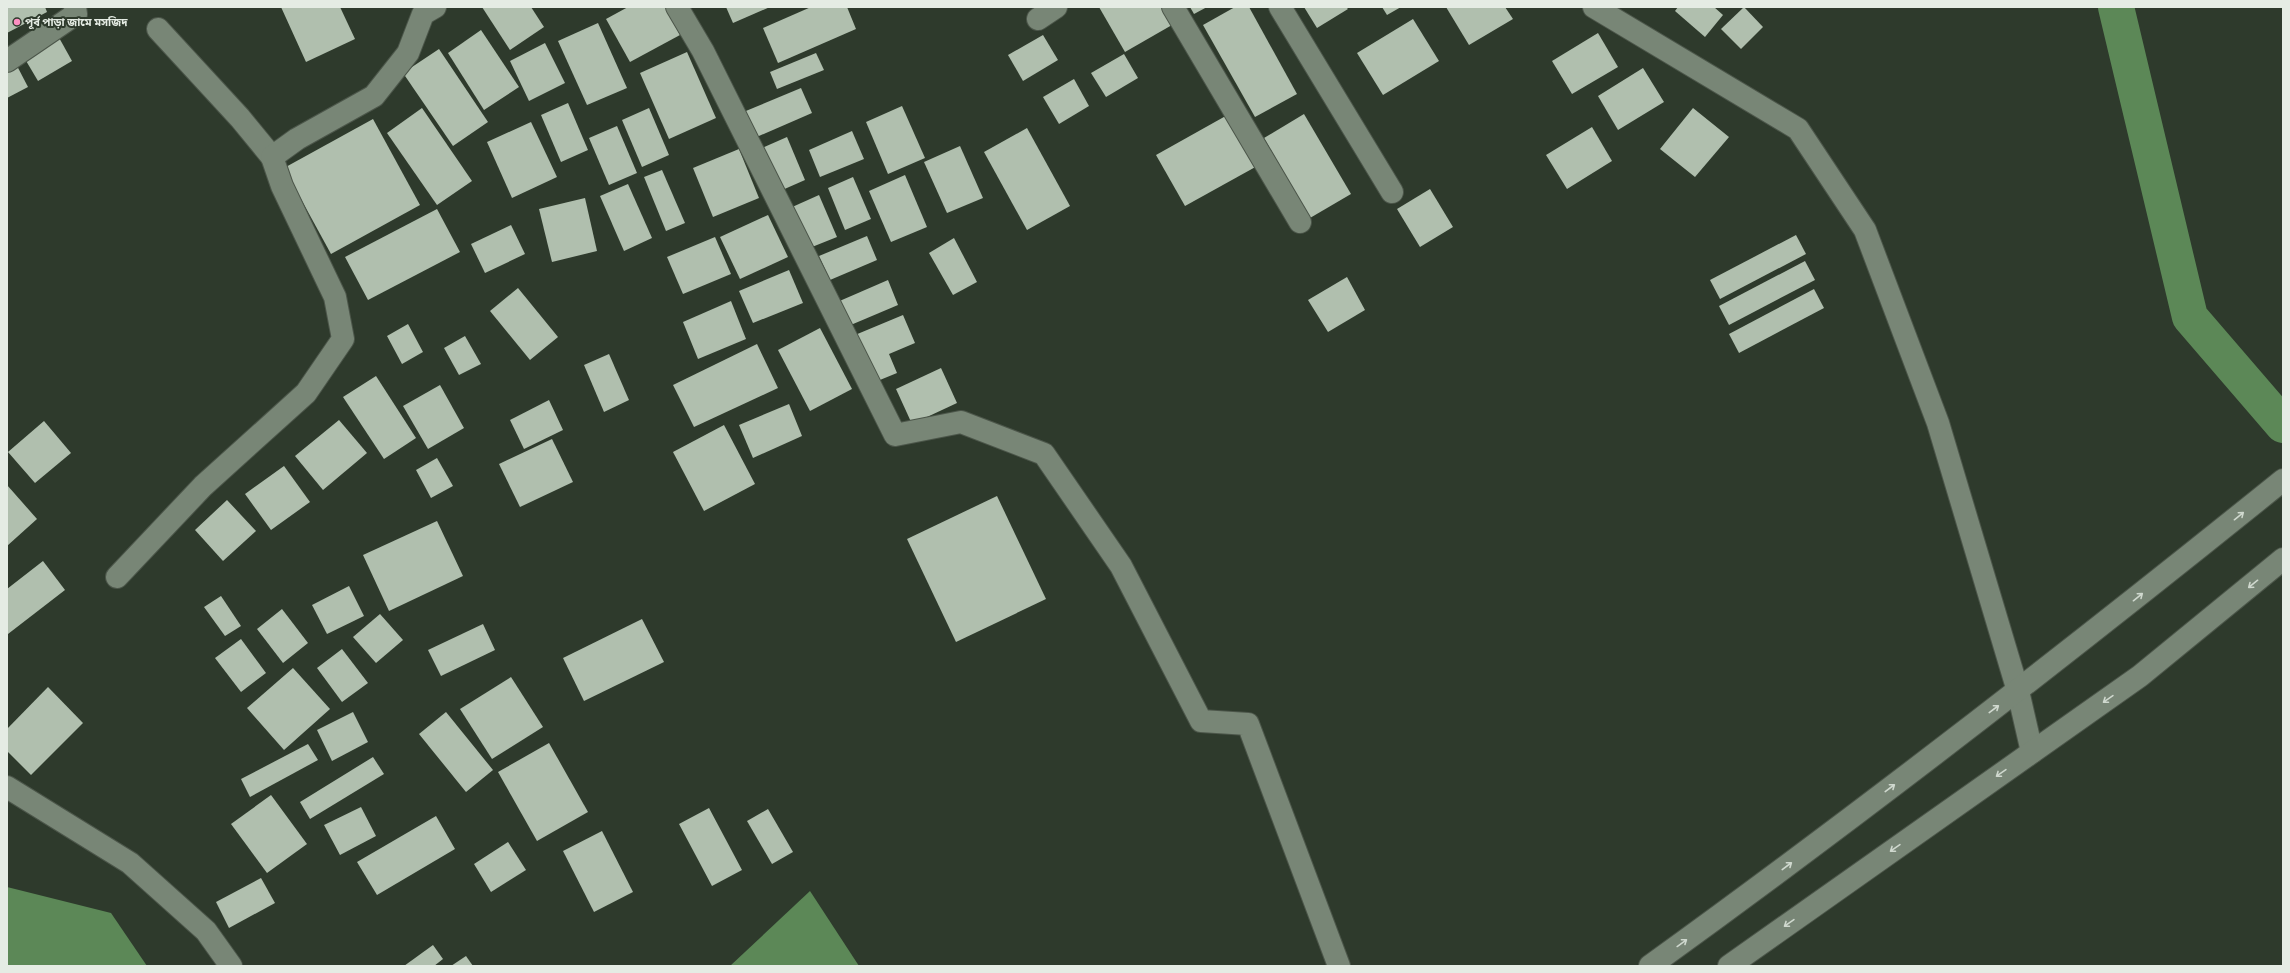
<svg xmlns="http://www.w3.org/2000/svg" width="2290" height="973" viewBox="0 0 2290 973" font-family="'IBM Plex Sans','Noto Sans Bengali',sans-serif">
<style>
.water{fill:#5c8857}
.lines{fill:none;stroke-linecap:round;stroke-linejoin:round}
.canal{stroke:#5c8857;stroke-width:36}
.building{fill:#b0bfae}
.minor-casing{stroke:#4c564a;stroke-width:24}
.secondary-casing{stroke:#4c564a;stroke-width:24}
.minor{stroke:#788676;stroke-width:22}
.secondary{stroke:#788676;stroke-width:22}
.oneway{stroke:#cfd8ce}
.poi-dot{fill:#fc8fc1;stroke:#2e3a2c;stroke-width:1.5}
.labels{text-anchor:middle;stroke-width:4;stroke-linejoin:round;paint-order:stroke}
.poi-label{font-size:11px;font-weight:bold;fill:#e5ece4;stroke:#2e3a2c;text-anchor:start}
</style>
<rect width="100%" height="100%" fill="#2e3a2c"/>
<g class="water">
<path d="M7 887 111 913 147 966H7Z"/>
<path d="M810 891 859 966H730Z"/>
</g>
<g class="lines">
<path class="canal" d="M2116 7 2190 317 2283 425"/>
</g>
<g class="building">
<path d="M7 7H45L47 12 7 33Z"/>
<path d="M281 7H340L355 39 306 62Z"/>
<path d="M482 7H531L544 27 510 50Z"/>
<path d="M628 7H665L680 35 630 62 606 19Z"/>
<path d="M726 7H770L733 23Z"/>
<path d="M811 7H847L856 29 778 63 763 28Z"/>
<path d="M1099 7H1161L1172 25 1125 52Z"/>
<path d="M1190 7H1207L1194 14Z"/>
<path d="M1235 7H1249L1297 94 1255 117 1203 25Z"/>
<path d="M1304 7H1346L1348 9 1317 28Z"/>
<path d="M1382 7H1401L1387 15Z"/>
<path d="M1446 7H1505L1513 19 1469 45Z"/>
<path d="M1678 7H1714L1723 15 1705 37 1675 11Z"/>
<path d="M1744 7 1763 27 1741 49 1721 29Z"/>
<path d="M1413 19 1439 61 1383 95 1357 53Z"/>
<path d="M598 23 627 88 587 105 558 41Z"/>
<path d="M481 30 519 87 484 110 448 53Z"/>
<path d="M1598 33 1618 67 1572 94 1552 61Z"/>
<path d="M57 34 72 61 38 81 22 54Z"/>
<path d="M1043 35 1058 60 1023 81 1008 55Z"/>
<path d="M545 43 565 83 529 101 510 61Z"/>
<path d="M439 49 488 122 453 146 403 73Z"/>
<path d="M687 52 716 118 669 139 640 73Z"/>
<path d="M816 53 824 70 777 89 770 72Z"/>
<path d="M1124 54 1138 78 1106 97 1091 73Z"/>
<path d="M15 62 28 87 7 98V66Z"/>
<path d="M1643 68 1664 102 1618 130 1598 96Z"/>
<path d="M1074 79 1089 106 1059 124 1043 97Z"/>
<path d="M801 88 812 113 752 139 741 113Z"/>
<path d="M568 103 588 150 561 162 541 115Z"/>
<path d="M902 106 925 158 888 174 866 122Z"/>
<path d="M422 108 472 181 437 205 387 133Z"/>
<path d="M649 108 669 155 642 167 622 120Z"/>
<path d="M1693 108 1729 137 1695 177 1660 149Z"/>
<path d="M1231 113 1259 165 1185 206 1156 155Z"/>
<path d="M1304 114 1351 194 1310 218 1264 138Z"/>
<path d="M373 119 420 205 331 254 284 168Z"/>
<path d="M531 122 557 177 512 198 487 142Z"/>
<path d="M617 126 637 173 609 185 589 138Z"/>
<path d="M1592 127 1612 161 1567 189 1546 155Z"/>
<path d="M1027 128 1070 206 1027 230 984 152Z"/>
<path d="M852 131 864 159 820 177 809 150Z"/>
<path d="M787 137 805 180 780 191 762 148Z"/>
<path d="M960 146 983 198 947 213 924 162Z"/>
<path d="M739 149 759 198 713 217 693 168Z"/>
<path d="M662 170 685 223 666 231 644 177Z"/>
<path d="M905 175 927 227 891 242 869 191Z"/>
<path d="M853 177 871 219 845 230 828 188Z"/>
<path d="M628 184 652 238 624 251 600 196Z"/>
<path d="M1430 189 1453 227 1420 247 1397 209Z"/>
<path d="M819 195 837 237 807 249 790 208Z"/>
<path d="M585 198 597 251 552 262 539 209Z"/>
<path d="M437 209 460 252 368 300 345 257Z"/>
<path d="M768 215 788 257 740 279 720 237Z"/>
<path d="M511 225 525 254 485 273 471 244Z"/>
<path d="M1796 235 1806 254 1720 299 1710 280Z"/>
<path d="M867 236 877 260 830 280 819 256Z"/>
<path d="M715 237 731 274 683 294 667 257Z"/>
<path d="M954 238 977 282 953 295 929 253Z"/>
<path d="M1805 261 1815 280 1729 325 1719 306Z"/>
<path d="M789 270 803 303 753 323 739 291Z"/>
<path d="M1347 277 1365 310 1328 332 1308 300Z"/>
<path d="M888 280 898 305 846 327 835 303Z"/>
<path d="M518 288 558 337 530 360 490 311Z"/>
<path d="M1814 289 1824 308 1739 353 1729 334Z"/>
<path d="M731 301 746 339 698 359 683 322Z"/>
<path d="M903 315 915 343 889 354 897 373 875 382 855 335Z"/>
<path d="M408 324 423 352 402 364 387 336Z"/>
<path d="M820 328 852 389 810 411 778 350Z"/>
<path d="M465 336 481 364 459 375 444 348Z"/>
<path d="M757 344 778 388 694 427 673 385Z"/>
<path d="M609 354 629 400 604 412 584 365Z"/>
<path d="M941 368 957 403 912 424 896 389Z"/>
<path d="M376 376 416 438 384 459 343 397Z"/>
<path d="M440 385 464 428 428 449 403 406Z"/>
<path d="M549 400 563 430 524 449 510 420Z"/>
<path d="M789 404 802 436 753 458 739 425Z"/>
<path d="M339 420 367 453 323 490 295 456Z"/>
<path d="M44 421 71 453 35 483 8 452Z"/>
<path d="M724 425 755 484 704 511 673 452Z"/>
<path d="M552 439 573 482 520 507 499 464Z"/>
<path d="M437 458 453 486 431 498 416 470Z"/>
<path d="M284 466 310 502 271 530 245 494Z"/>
<path d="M7 485 37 519 7 546Z"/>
<path d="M997 496 1046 599 956 642 907 539Z"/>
<path d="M227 500 256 531 223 561 195 530Z"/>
<path d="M437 521 463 576 389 611 363 555Z"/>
<path d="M43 561 65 590 8 634 7 589Z"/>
<path d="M349 586 364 616 327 634 312 605Z"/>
<path d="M221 596 241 626 225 636 204 607Z"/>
<path d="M282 609 308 643 283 663 257 629Z"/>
<path d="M380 614 403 640 376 663 353 637Z"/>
<path d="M642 619 664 662 584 701 563 658Z"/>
<path d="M483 624 495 650 441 676 428 650Z"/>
<path d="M241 639 266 673 241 692 215 658Z"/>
<path d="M342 649 368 683 342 702 317 668Z"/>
<path d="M293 668 330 709 284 750 247 708Z"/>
<path d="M511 677 543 727 492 759 460 709Z"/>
<path d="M48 687 83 723 31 775 7 751V729Z"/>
<path d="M353 712 368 742 332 761 317 730Z"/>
<path d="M446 712 493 770 466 792 419 734Z"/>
<path d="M549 743 588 812 537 841 498 772Z"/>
<path d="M308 744 318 760 250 797 241 779Z"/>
<path d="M373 757 384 774 310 819 300 802Z"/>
<path d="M271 795 307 844 267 873 231 824Z"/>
<path d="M361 807 376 836 340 855 324 825Z"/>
<path d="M709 808 742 870 712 886 679 824Z"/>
<path d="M768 809 793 852 772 864 747 821Z"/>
<path d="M436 816 455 849 377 895 357 862Z"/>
<path d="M602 831 633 892 594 912 563 851Z"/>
<path d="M508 842 526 870 491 892 474 864Z"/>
<path d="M261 878 275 903 229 928 216 902Z"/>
<path d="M433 945 443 959 434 966H404Z"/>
<path d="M466 956 473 966H451Z"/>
</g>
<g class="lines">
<g class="minor-casing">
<g id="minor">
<path d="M677 7 703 51 895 435 961 422 1044 454 1121 566 1201 721 1248 724 1339 966"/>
<path d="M1173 7 1300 222"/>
<path d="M1280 7 1392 192"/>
<path d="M1594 7 1798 129 1865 230 1938 423 2018 691 2032 752"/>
<path d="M1038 19 1056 7"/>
<path d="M158 29 240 118 272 157"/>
<path d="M7 61 76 14 75 7"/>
<path d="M117 577 203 486 306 393 343 339 335 297 282 186 272 157 297 139 374 96 408 53 423 14 435 7"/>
<path d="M7 787 130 863 206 931 231 966"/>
</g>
</g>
<g class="secondary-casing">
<g id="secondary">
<path d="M1650 966C1866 810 2076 647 2283 480"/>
<path d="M1729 966 2140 676 2283 559"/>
</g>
</g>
<use href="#minor" class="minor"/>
<use href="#secondary" class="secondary"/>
</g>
<defs><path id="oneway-shaft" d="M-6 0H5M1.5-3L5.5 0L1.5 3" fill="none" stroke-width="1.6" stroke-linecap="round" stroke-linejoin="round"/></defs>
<g class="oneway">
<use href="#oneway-shaft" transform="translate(2239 516) rotate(-39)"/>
<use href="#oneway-shaft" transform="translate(2253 584) rotate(141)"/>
<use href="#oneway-shaft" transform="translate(2138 597) rotate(-39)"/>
<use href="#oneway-shaft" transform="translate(2108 699) rotate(145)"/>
<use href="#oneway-shaft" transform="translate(1994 709) rotate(-37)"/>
<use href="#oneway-shaft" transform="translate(2001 773) rotate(145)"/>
<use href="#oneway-shaft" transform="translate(1890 788) rotate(-37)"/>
<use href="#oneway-shaft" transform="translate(1895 848) rotate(145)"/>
<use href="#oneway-shaft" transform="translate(1787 866) rotate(-37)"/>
<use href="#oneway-shaft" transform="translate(1789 923) rotate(145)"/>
<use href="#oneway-shaft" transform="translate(1682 943) rotate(-36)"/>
</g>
<circle class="poi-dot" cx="17" cy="22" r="4"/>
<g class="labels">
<g class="poi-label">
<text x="25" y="26">পূর্ব পাড়া জামে মসজিদ</text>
</g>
</g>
<rect width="2290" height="973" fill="none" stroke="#e5ece4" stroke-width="16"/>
</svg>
